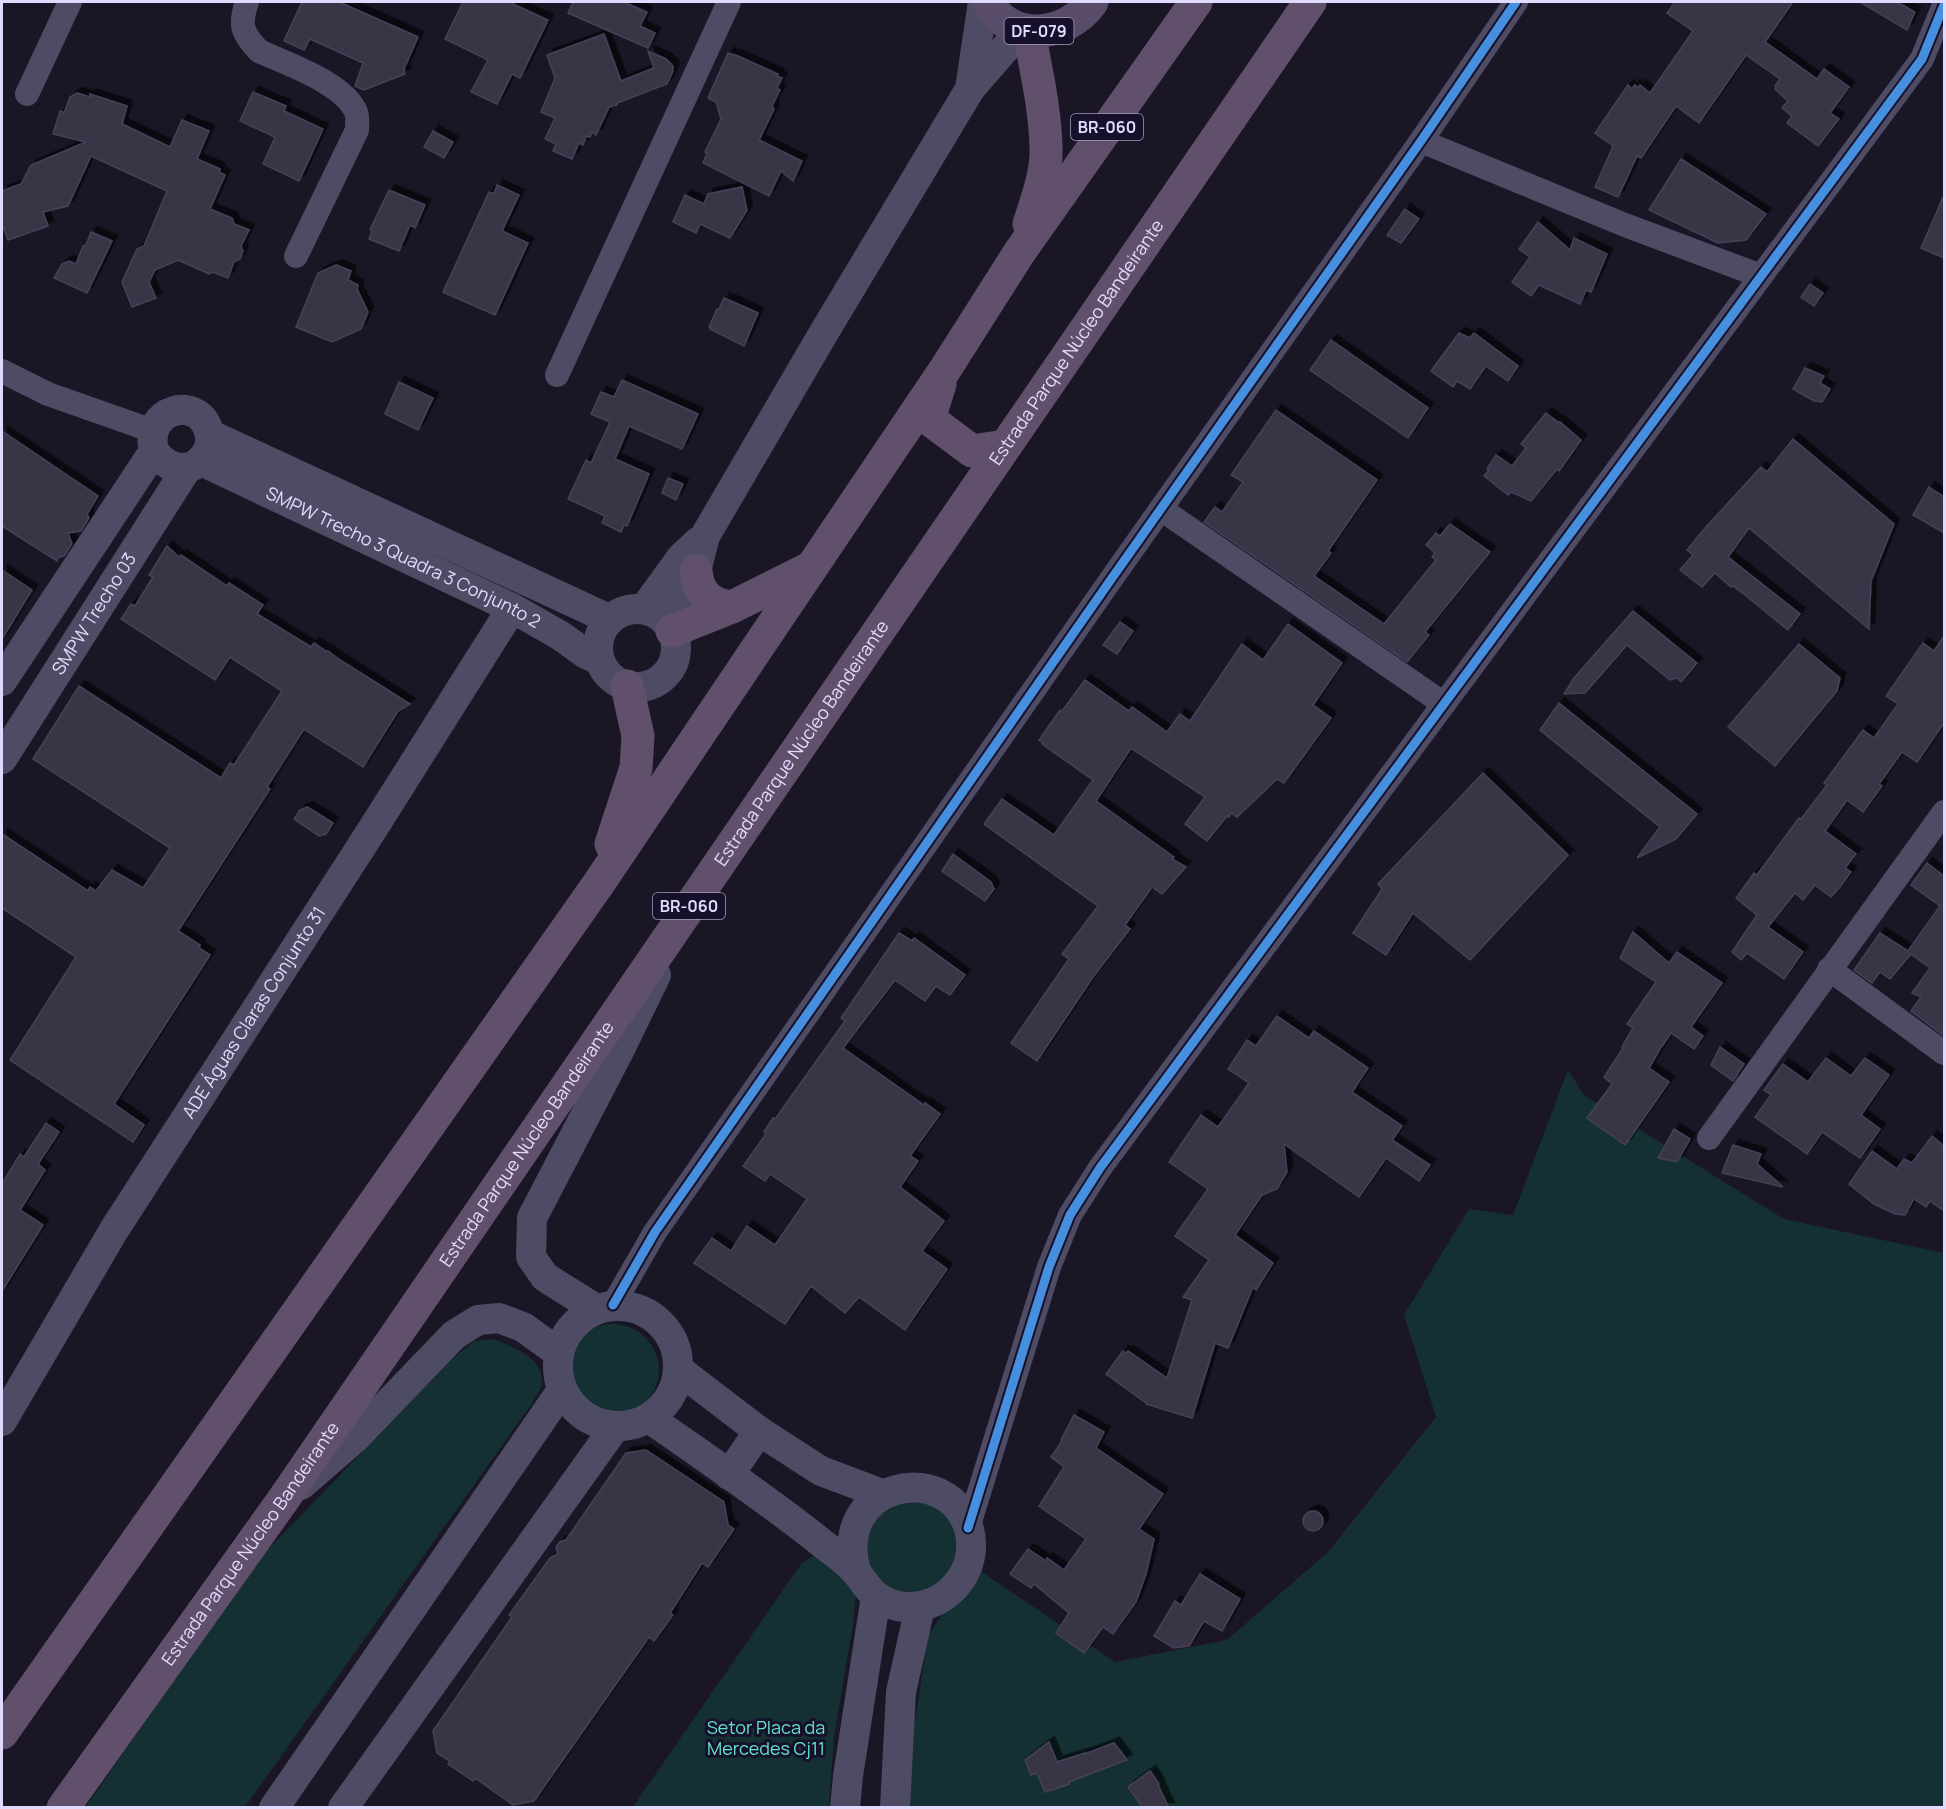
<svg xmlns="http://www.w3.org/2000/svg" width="1946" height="1809" viewBox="0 0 1946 1809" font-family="Manrope,sans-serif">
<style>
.green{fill:#143033}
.building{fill:#393446;stroke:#474158;stroke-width:1.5;filter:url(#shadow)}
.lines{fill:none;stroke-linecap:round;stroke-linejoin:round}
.minor{stroke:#4e4c65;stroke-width:24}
.tertiary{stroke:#4e4c65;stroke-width:30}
.primary{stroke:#584c6a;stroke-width:33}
.trunk{stroke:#61506b;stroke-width:33}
.cycleway-casing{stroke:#16102b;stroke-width:13}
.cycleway{stroke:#468fdf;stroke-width:9}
.labels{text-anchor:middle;stroke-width:6;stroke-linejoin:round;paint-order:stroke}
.shield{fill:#16102b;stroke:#a49dbf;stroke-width:1.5}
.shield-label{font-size:16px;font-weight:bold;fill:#e1daff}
.street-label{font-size:18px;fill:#e1daff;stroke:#16102b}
.park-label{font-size:18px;fill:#62e3ca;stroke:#16102b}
</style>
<defs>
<filter id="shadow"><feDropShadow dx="5.5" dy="-5.5" stdDeviation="0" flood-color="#0009"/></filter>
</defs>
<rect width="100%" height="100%" fill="#1a1625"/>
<g class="green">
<path d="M1568 1070 1584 1095 1784 1219 1944 1253V1807L908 1808 907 1774 928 1636 973 1566 1115 1662 1227 1640 1328 1552 1436 1417 1404 1315 1469 1209 1513 1215Z"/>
<circle cx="613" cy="1370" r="46"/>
<path d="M493 1339C513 1347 544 1357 542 1384 541 1390 534 1399 531 1405L245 1807 85 1808 255 1563 453 1358 474 1341Z"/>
<path d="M909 1498C918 1502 932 1504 939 1510 977 1538 946 1603 900 1594 891 1592 880 1583 872 1578L862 1534 868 1520Z"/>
<path d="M820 1555 833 1562 856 1594 853 1625 834 1737 829 1807 632 1808 801 1564 811 1557Z"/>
</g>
<g class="building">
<path d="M302 2H339L418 37 404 69 405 74 364 90 355 86 363 63 310 39 304 50 284 41Z"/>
<path d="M463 2H509L548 20 520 78 512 74 497 104 471 92 488 60 445 39Z"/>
<path d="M573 2H624L647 12 640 26 655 33 648 48 568 13Z"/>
<path d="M1675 2H1793L1765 42 1817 79 1824 69 1849 87 1830 113 1839 119 1818 146 1787 123 1792 116 1782 108 1788 101 1775 89 1776 87 1775 86 1780 79 1746 55 1699 123 1676 106 1641 158 1637 156 1618 197 1595 187 1613 146 1595 133 1628 85 1632 89 1635 85 1638 88 1640 85 1650 93 1693 31 1667 13Z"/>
<path d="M1860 2H1897L1915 12 1907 30Z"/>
<path d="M604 34 621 81 654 68 648 51 666 59 673 66V71L667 84 617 103V105L609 107 596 135 592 132 590 137 586 136 583 145 579 143 572 159 553 151 556 144 545 139 555 118 541 112 555 78 547 55Z"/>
<path d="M728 53 738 56 778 74 777 76 782 78 777 88 780 90 772 106 774 109 759 140 802 161 793 181 781 171 769 196 703 163 707 153 705 152 721 119 716 102 708 98Z"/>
<path d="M253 92 286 106 284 111 323 129 299 181 263 164 275 137 240 121Z"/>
<path d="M77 93 90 97V94L127 106 122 124 170 147 182 120 209 131 197 159 220 169 219 172 225 175 210 209 232 218 234 224 249 230 241 246 243 251 240 259 234 262 228 278 213 272 209 274 178 260 155 270 149 282 156 298 132 307 122 282 137 249 144 246 167 191 91 156 68 206 43 212 48 226 8 240 2 224V191L21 184 31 165 86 142 53 134 60 111 64 113 70 97Z"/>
<path d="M433 131 453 142 444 158 424 147Z"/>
<path d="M1681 159 1766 214 1746 240 1718 243 1649 210Z"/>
<path d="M497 185 519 195 502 231 528 243 495 315 443 292 489 192 494 194Z"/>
<path d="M742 187 747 210 730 238 700 224 696 233 673 222 685 195 704 204 708 194Z"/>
<path d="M389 190 425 205 415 228 410 225 399 251 369 239 372 231 370 230Z"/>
<path d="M1944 195V258L1921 248Z"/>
<path d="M1405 209 1419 219 1401 243 1387 235Z"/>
<path d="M1538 222 1570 250 1574 238 1607 254 1591 292 1586 290 1580 304 1539 285 1531 296 1512 282 1530 257 1519 249Z"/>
<path d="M91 232 112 241 87 293 54 278 62 264 69 261 76 264 83 246 86 245Z"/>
<path d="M336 265 351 271 348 280 358 285 357 289 368 312 361 329 332 342 296 327 318 273Z"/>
<path d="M1810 284 1823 293 1814 306 1801 297Z"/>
<path d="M724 298 758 313 744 346 710 329 711 328 709 327 717 309H719Z"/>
<path d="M1459 333 1470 338 1474 333 1518 366 1508 381 1486 366 1470 389 1457 381 1453 387 1431 371Z"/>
<path d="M1331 340 1428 408 1408 438 1310 370Z"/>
<path d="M1805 368 1824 376 1820 383 1830 389 1822 402 1814 401 1793 389Z"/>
<path d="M622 380 698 414 682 449 629 426 615 459 649 474 627 526 624 525 621 532 602 523 605 516 568 499 586 460 591 463 610 422 591 414 601 392 614 397Z"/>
<path d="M399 382 433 398 418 430 385 414Z"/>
<path d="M1276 410 1377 480 1328 551 1331 553 1314 576 1384 624 1436 560 1432 557 1435 553 1426 545 1436 533 1440 536 1450 524 1490 552 1425 632 1429 635 1407 662 1204 522 1215 507 1222 512 1243 482 1231 475Z"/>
<path d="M1546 413 1558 422H1560L1581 440 1559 471 1557 469 1531 501 1511 492 1508 495 1484 476 1489 470 1487 469 1496 455 1512 466 1526 448 1521 444Z"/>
<path d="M2 431 98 496 87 514 89 518 81 531 68 533 72 544 64 556 59 557 57 561 2 526Z"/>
<path d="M1793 439 1894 524 1871 581 1869 629 1749 528 1728 557 1800 614 1788 630 1745 595 1733 586 1731 587 1715 573 1702 587 1680 570 1693 555 1687 550 1706 527 1761 467 1767 472Z"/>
<path d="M668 478 683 484 676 500 662 493Z"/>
<path d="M1929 487 1944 497V533L1913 515Z"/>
<path d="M167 546 179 557 181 555 227 586 229 583 263 605 257 614 311 647 314 643 326 651H328L340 660 410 704 398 711 363 767 304 729 267 787 270 789 178 931 200 945 199 948 210 955 114 1104 144 1125 133 1142 10 1060 76 957 2 908V834L88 891 90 887 96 891 112 870 143 888 170 848 33 759 79 686 221 778 230 763 234 765 282 691 230 657 215 680 121 619 131 604 135 606 153 577 149 575Z"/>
<path d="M2 570 32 590 2 639Z"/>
<path d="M1633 611 1697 663 1681 682 1677 678 1670 680 1627 645 1585 693 1564 694 1574 678Z"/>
<path d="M1120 622 1133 631 1117 654 1103 645Z"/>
<path d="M1288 624 1342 663 1313 705 1331 718 1284 783 1277 779 1237 817 1231 813 1229 817 1227 816 1207 841 1185 824 1205 797 1131 748 1096 801 1174 857 1172 859 1186 867 1162 894 1152 887 1125 925 1130 929 1093 977 1037 1061 1011 1043 1069 959 1062 954 1098 906 984 824 1002 799 1054 835 1093 780 1042 744 1043 743 1039 740 1060 710 1062 711 1085 680 1129 711 1132 707 1167 732 1180 714 1190 721 1242 644 1263 660Z"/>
<path d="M1944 636V723L1917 762 1902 752 1879 784 1882 786 1863 812 1847 800 1825 831 1856 854 1845 868 1851 872 1840 887 1831 897 1815 885 1803 900 1795 893 1768 927 1803 952 1784 979 1747 953 1741 960 1732 952 1757 915 1736 898 1754 873 1757 875 1799 818 1801 819 1827 785 1824 783 1863 730 1874 738 1898 704 1886 696 1923 643 1934 651Z"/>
<path d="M1799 644 1840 678 1837 691 1775 766 1728 727Z"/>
<path d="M1559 703 1697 814 1676 839 1637 858 1660 827 1540 730Z"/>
<path d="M1483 773 1568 855 1470 960 1413 913 1386 955 1353 933 1382 889 1378 884Z"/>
<path d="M307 807 333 823 326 834 319 836 294 819 300 810Z"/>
<path d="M953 854 991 882 994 889 985 901 942 871Z"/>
<path d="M1927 863 1944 876V1036L1911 1011 1921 997 1912 993 1930 968 1911 954 1890 979 1880 972 1872 983 1854 970 1880 933 1908 951 1940 906 1911 885Z"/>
<path d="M1633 932 1669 963 1677 952 1722 983 1691 1027 1703 1036 1694 1049 1671 1033 1660 1049 1649 1068 1669 1082 1625 1145 1587 1118 1612 1084 1604 1077 1623 1048 1622 1047 1633 1028 1627 1024 1656 982 1620 958Z"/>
<path d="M899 933 912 941 914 938 965 975 950 995 936 986 925 1001 895 980 843 1048 924 1105 925 1103 940 1114 910 1156 918 1161 900 1187 944 1221 922 1251 947 1269 905 1330 859 1297 845 1313 811 1286 785 1324 694 1263 712 1238 731 1251 747 1226 775 1245 807 1199 770 1174 765 1181 743 1166 766 1134 764 1132 773 1118 775 1119 845 1021 841 1018Z"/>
<path d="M1277 1016 1309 1038 1314 1031 1368 1068 1352 1092 1402 1126 1392 1140 1430 1165 1419 1181 1386 1158 1359 1197 1284 1144 1287 1172 1277 1189 1262 1195 1235 1235 1273 1263 1256 1290 1253 1287 1228 1348 1215 1343 1192 1418 1146 1404V1403L1106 1374 1123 1351 1126 1353 1128 1351 1167 1378 1192 1300 1183 1297 1209 1260 1175 1236 1208 1189 1169 1162 1201 1115 1218 1127 1249 1083 1228 1069 1247 1040 1256 1046Z"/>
<path d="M1720 1047 1744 1064 1733 1081 1711 1065Z"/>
<path d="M1826 1058 1851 1076 1865 1058 1889 1075 1861 1115 1880 1129 1860 1158 1822 1132 1807 1154 1755 1117 1771 1095 1764 1090 1783 1064 1808 1082Z"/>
<path d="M46 1123 59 1132 38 1164 45 1170 20 1210 43 1225 2 1291V1184L20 1154 24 1157Z"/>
<path d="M1674 1129 1690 1139 1677 1162 1658 1158Z"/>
<path d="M1932 1136 1944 1146V1211L1930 1201 1926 1207 1914 1199 1905 1215 1895 1214 1874 1204 1849 1184 1872 1151 1897 1169 1904 1159 1912 1163Z"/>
<path d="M1733 1145 1761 1154 1757 1164 1783 1187 1722 1173Z"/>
<path d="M1074 1415 1104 1432 1096 1448 1163 1494 1139 1529 1154 1539 1146 1574 1136 1602 1113 1634 1103 1627 1084 1653 1056 1633 1069 1613 1034 1584 1031 1588 1010 1574 1028 1549 1046 1561 1047 1558 1064 1570 1086 1539 1039 1506 1064 1467 1051 1457 1062 1441 1061 1440Z"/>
<path d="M646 1450 724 1502 728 1525 734 1529 708 1567 702 1563 670 1613 673 1615 654 1641 649 1637 534 1801 513 1805 475 1778 473 1781 448 1764 450 1761 437 1753 433 1731 512 1617 509 1615 550 1558 558 1554 556 1547 560 1542 566 1540 626 1453Z"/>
<circle cx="1313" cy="1521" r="10"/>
<path d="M1200 1574 1240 1599 1222 1631 1204 1621 1189 1646 1174 1648 1154 1636 1175 1601 1181 1605Z"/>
<path d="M1049 1742 1057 1762 1085 1753V1754L1114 1743 1127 1760 1069 1782 1070 1784 1045 1792 1037 1773 1031 1775 1025 1760Z"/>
<path d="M1150 1771 1159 1784 1158 1785 1169 1808H1143L1128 1787Z"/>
</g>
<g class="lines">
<g class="minor">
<path d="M247 2C239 25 242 33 259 51 287 64 344 83 356 112 358 117 357 125 357 130L296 256"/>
<path d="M27 94 70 2"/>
<path d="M1421 141 1625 225 1761 276"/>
<path d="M2 371 48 394 153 431"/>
<path d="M557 375 729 2"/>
<path d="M1161 509 1444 704"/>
<path d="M1829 969 1944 1053"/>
<path d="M1709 1138 1944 812"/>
<path d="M613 1305 655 1232 1112 578 1421 141 1516 2"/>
<path d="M968 1528 1049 1267 1070 1215 1100 1168 1922 59 1944 5"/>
</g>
<g class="tertiary">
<path d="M970 89 983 2"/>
<path d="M211 435 609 619"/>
<path id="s1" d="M201 461 512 608 561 636 586 654 599 660"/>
<circle cx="637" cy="648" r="39"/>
<path d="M644 609 681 558 698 542"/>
<path d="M665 621 696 571 705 536 823 334 970 89 1022 29"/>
<path d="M2 681 154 451C143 409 197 395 208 429 211 436 211 445 207 452 193 476 169 471 154 451"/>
<path id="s2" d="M2 759 187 468"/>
<circle cx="618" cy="1366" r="60"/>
<path d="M596 1309 545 1277 531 1257 532 1218 620 1049 656 975"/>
<path d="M679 1370 759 1431 821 1471 882 1494"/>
<path d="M649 1418C706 1458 764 1497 818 1540 830 1550 846 1560 856 1572 868 1586 869 1594 888 1603 913 1613 941 1604 957 1584 970 1569 974 1548 969 1529 949 1459 831 1481 856 1572"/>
<path id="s3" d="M2 1421 114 1230 372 830 512 608"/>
<path d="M729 1475 759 1431"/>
<path d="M301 1485 354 1439 454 1335 478 1320 499 1318 523 1327 559 1353"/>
<path d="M274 1808 562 1390"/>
<path d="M343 1808 615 1427"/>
<path d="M845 1808 848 1776 876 1596"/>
<path d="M895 1808 901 1692 920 1607"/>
</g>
<path class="primary" d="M988 2C1004 32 1039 38 1068 23 1077 18 1086 11 1092 2"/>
<g class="trunk">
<path d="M1029 32C1036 70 1045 108 1046 147 1047 173 1037 199 1029 224"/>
<path d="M940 384 929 419 972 451 1005 446"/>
<path d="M696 571C698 593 710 605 732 607"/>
<path d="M672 631 732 607 808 569"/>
<path d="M611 844 636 768 638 736 627 686"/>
<path d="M2 1733 599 883 946 368 1019 253 1196 2"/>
<path id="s4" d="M63 1808 283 1500 1310 2"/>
</g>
<g class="cycleway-casing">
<g id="cycleway">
<path d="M613 1305 655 1232 1112 578 1421 141 1516 2"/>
<path d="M968 1528 1049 1267 1070 1215 1100 1168 1922 59 1944 5"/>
</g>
</g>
<use href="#cycleway" class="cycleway"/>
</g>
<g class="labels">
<g class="shield">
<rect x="1004.5" y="18" width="69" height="26" rx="4.5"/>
<rect x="1071" y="114" width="72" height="26" rx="4.5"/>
<rect x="653" y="893" width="72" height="26" rx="4.5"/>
</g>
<g class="shield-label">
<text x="1039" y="37">DF-079</text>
<text x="1107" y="133">BR-060</text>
<text x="689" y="912">BR-060</text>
</g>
<g class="street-label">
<text dy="6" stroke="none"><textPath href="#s4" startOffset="1782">Estrada Parque Núcleo Bandeirante</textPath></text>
<text dy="6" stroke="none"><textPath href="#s1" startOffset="224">SMPW Trecho 3 Quadra 3 Conjunto 2</textPath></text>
<text dy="6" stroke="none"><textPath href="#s2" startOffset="172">SMPW Trecho 03</textPath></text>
<text dy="6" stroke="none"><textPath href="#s4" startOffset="1296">Estrada Parque Núcleo Bandeirante</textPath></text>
<text dy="6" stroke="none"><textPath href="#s3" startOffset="480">ADE Águas Claras Conjunto 31</textPath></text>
<text dy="6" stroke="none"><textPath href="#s4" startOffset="810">Estrada Parque Núcleo Bandeirante</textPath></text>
<text dy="6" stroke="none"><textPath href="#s4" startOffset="324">Estrada Parque Núcleo Bandeirante</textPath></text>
</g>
<g class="park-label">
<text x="766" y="1734">Setor Placa da<tspan x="766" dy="21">Mercedes Cj11</tspan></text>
</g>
</g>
<rect width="1946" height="1809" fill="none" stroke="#e1daff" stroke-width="6"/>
</svg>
